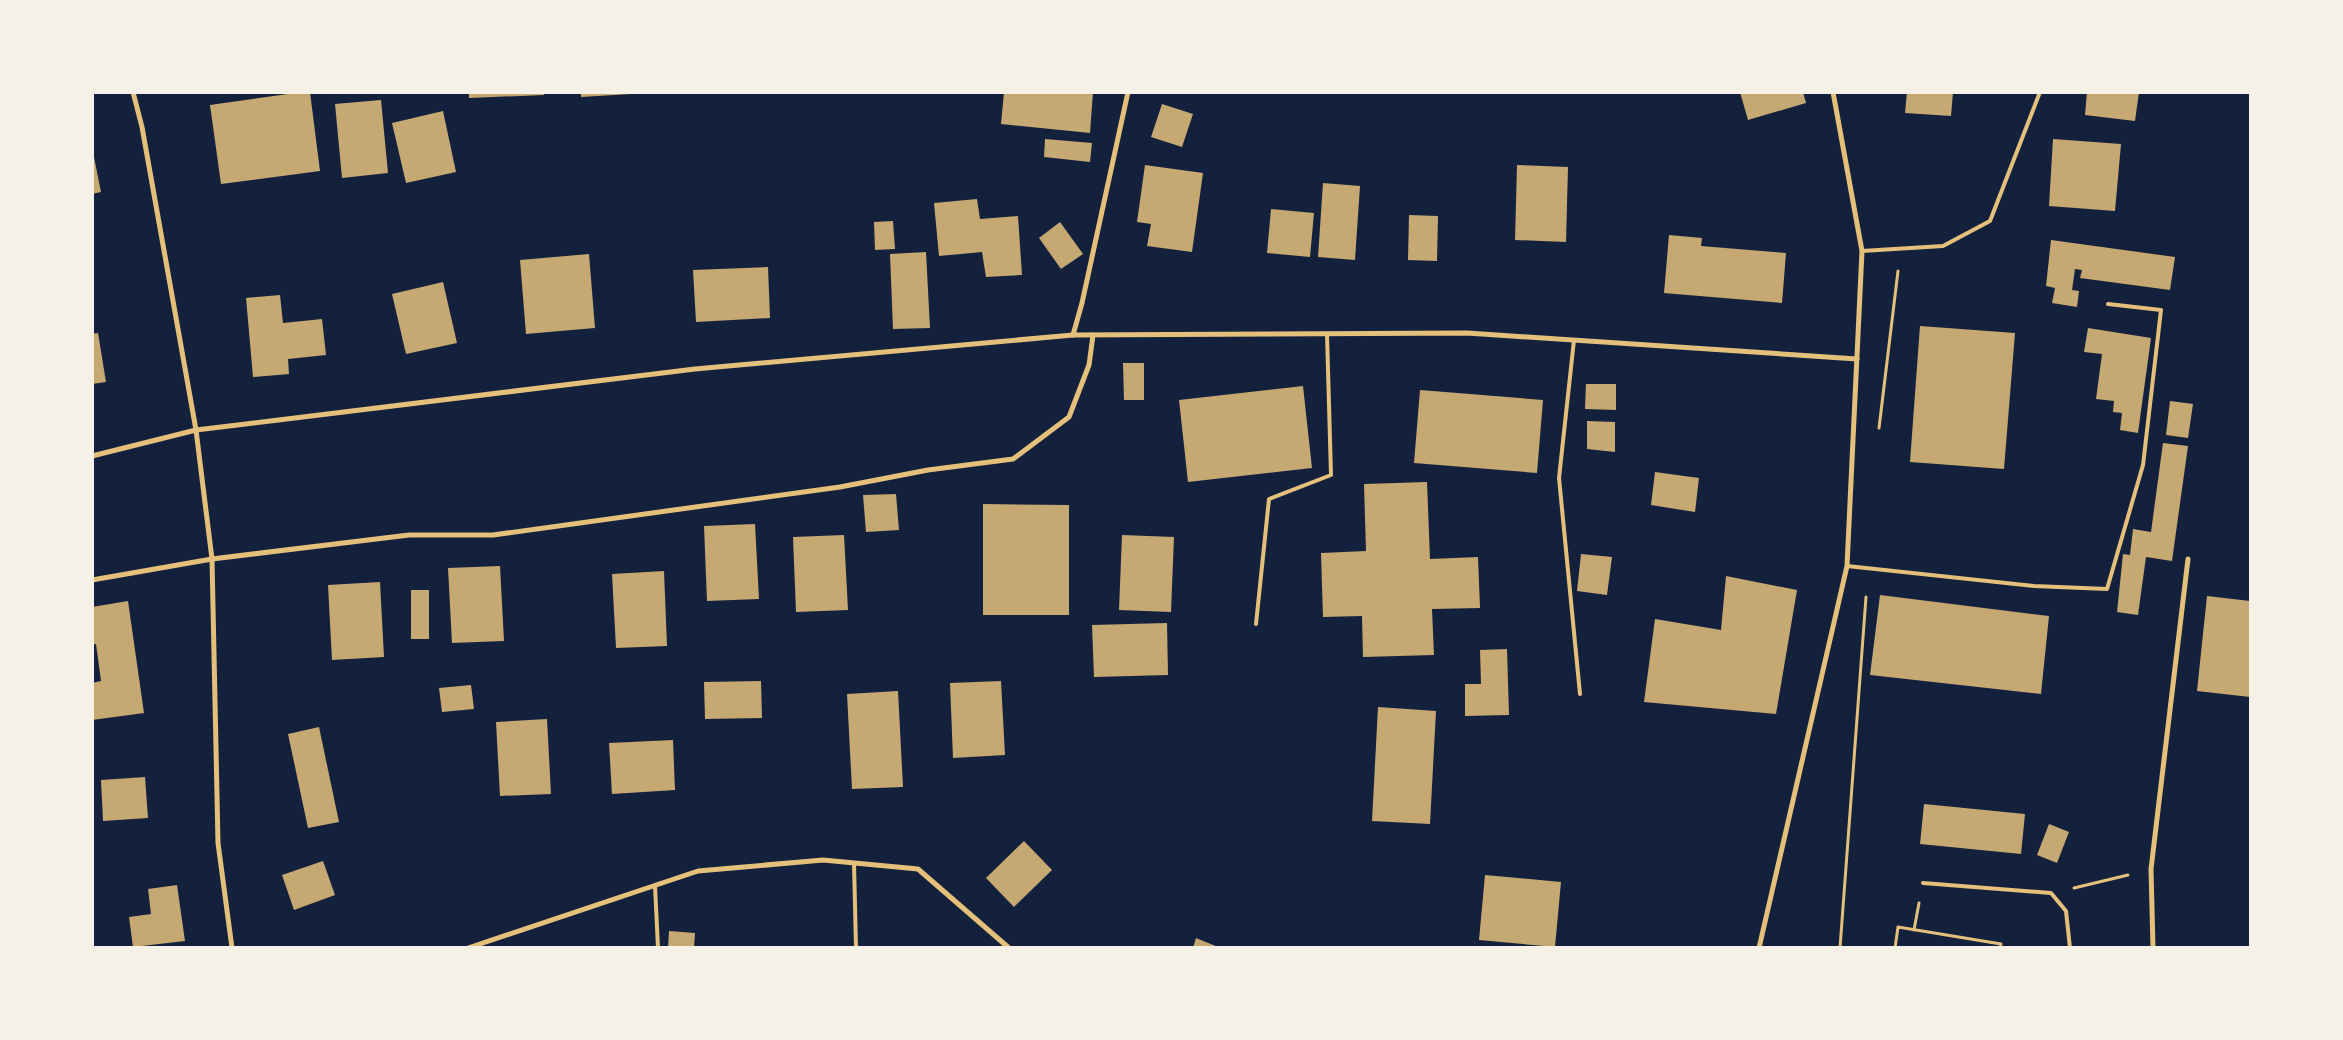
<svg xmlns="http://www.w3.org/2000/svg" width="2343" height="1040" viewBox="0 0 2343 1040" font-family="'Work Sans',sans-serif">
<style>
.building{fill:#c6a872}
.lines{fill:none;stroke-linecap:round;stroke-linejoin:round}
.path{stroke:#e5c07b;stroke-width:3}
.service{stroke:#e5c07b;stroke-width:4}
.minor{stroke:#e5c07b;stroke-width:5}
</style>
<rect width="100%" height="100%" fill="#14213d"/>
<g class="building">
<path d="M302 92H310L320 171 221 184 210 105Z"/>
<path d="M469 92H544V95L469 98Z"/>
<path d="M581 92H631V94L581 97Z"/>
<path d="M1004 92H1093L1090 133 1001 124Z"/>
<path d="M1740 92H1803L1806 103 1748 120Z"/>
<path d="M1907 92H1953L1951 116 1905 113Z"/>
<path d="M2087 92H2139L2135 121 2085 115Z"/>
<path d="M381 100 388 173 342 178 335 104Z"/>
<path d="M1162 104 1193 114 1182 147 1151 137Z"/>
<path d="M443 111 456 172 406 183 392 123Z"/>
<path d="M1045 139 1092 143 1090 162 1044 157Z"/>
<path d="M2053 139 2121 144 2115 211 2049 206Z"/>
<path d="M92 147 101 192 92 194Z"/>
<path d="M1145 165 1203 173 1192 252 1147 246 1151 224 1137 222Z"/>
<path d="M1517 165 1568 167 1566 242 1515 240Z"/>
<path d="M1323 183 1360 186 1355 260 1318 257Z"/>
<path d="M977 199 980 219 1018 216 1022 275 986 277 982 252 939 256 934 203Z"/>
<path d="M1271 209 1314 213 1310 257 1267 253Z"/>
<path d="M1409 215 1438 216 1437 261 1408 260Z"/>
<path d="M893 221 895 249 875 250 874 222Z"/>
<path d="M1060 222 1083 254 1061 269 1039 238Z"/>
<path d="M1669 235 1702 238 1701 246 1786 253 1782 303 1664 293Z"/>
<path d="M2051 240 2175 257 2170 290 2080 278 2082 270 2075 269 2072 290 2079 291 2077 307 2052 303 2055 288 2046 286Z"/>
<path d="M926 252 930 328 893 329 890 254Z"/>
<path d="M589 254 595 328 526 334 520 260Z"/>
<path d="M768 267 770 318 696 322 693 270Z"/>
<path d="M443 282 457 343 406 354 392 294Z"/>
<path d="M280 295 283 323 322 319 326 355 288 359 289 374 253 377 246 298Z"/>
<path d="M1920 326 2015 333 2004 469 1910 462Z"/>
<path d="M2088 328 2151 338 2138 433 2120 430 2122 413 2113 412 2114 401 2096 399 2102 354 2084 352Z"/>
<path d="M98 333 106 382 92 384V334Z"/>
<path d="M1123 363H1144V400H1124Z"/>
<path d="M1586 384H1616V410L1585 409Z"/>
<path d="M1303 386 1312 468 1188 482 1179 400Z"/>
<path d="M1420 390 1543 400 1537 473 1414 463Z"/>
<path d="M2170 401 2193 404 2188 438 2166 435Z"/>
<path d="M1587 421 1615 422V452L1587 449Z"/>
<path d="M2163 443 2188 446 2172 561 2146 557 2138 615 2117 612 2123 554 2130 555 2133 529 2151 532Z"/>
<path d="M1655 472 1699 478 1695 512 1651 505Z"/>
<path d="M1427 482 1430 559 1478 557 1480 608 1432 609 1434 655 1363 657 1362 616 1323 617 1321 553 1366 551 1364 484Z"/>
<path d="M896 494 899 530 866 532 863 495Z"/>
<path d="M983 504 1069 505V615H983Z"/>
<path d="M755 524 759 599 707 601 704 526Z"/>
<path d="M844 535 848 610 796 612 793 537Z"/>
<path d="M1122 535 1174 537 1171 612 1119 610Z"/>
<path d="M1581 554 1612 557 1607 595 1577 591Z"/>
<path d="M500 566 504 641 452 643 448 568Z"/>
<path d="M664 571 667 646 616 648 612 574Z"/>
<path d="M1726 576 1797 590 1776 714 1644 702 1655 619 1721 630Z"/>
<path d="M380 582 384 657 332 660 328 585Z"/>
<rect x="411" y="590" width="18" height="49"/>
<path d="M1880 595 2049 616 2041 694 1870 675Z"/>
<path d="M2207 596 2250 601V697L2197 691Z"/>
<path d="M128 601 144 713 92 720V683L101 681 96 644 92 645V607Z"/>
<path d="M1167 623 1168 675 1094 677 1092 625Z"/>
<path d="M1507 649 1509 715 1465 716V684H1481L1480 650Z"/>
<path d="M761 681 762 718 705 719 704 682Z"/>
<path d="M1001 681 1005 755 953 758 950 683Z"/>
<path d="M471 685 474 709 442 712 439 688Z"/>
<path d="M898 691 903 787 852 789 847 694Z"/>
<path d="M1378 707 1436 711 1430 824 1372 821Z"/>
<path d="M547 719 551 794 500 796 496 722Z"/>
<path d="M319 727 339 822 308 828 288 734Z"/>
<path d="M673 740 675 790 612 794 609 743Z"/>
<path d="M145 777 148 818 103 821 101 780Z"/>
<path d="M1924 804 2025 814 2021 854 1920 844Z"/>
<path d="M2049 824 2069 832 2057 863 2037 855Z"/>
<path d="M1024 841 1052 870 1014 907 986 878Z"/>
<path d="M323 861 335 895 294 910 282 875Z"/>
<path d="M1485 875 1561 882 1555 947 1479 940Z"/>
<path d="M177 885 185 941 133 947 129 917 151 914 148 889Z"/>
<path d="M669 931 695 933 694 948H668Z"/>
<path d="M1196 938 1218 947V948H1193Z"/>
</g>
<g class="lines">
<g class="path">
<path d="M1879 428 1898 271"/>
<path d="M2074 888 2128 875"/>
<path d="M1914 930 1919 903"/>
<path d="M1840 948 1866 597"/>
<path d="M1895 948 1898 927 2001 944 2000 948"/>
</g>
<g class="service">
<path d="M1862 251 1943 246 1990 221 2040 92"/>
<path d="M1574 340 1559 478 1580 694"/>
<path d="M1847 566 2034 586 2107 589 2143 465 2161 310 2108 304"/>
<path d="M1256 624 1269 499 1331 475 1327 334"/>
<path d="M854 863 856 948"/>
<path d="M1923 883 2051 893 2066 911 2070 948"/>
<path d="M655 886 658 948"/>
</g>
<g class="minor">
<path d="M133 92 142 127 196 430 212 559 218 843 232 948"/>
<path d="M1073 335 1082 303 1128 92"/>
<path d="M92 456 196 430 695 369 1073 335 1467 333 1857 359"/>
<path d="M92 580 212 559 409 535H493L840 487 928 470 1013 459 1069 417 1089 365 1093 335"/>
<path d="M468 948 698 871 823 860 918 869 1009 948"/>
<path d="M1759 948 1847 566 1862 251 1833 92"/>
<path d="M2153 948 2151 869 2188 559"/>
</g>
</g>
<rect width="2343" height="1040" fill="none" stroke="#f6f1e7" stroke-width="188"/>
</svg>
